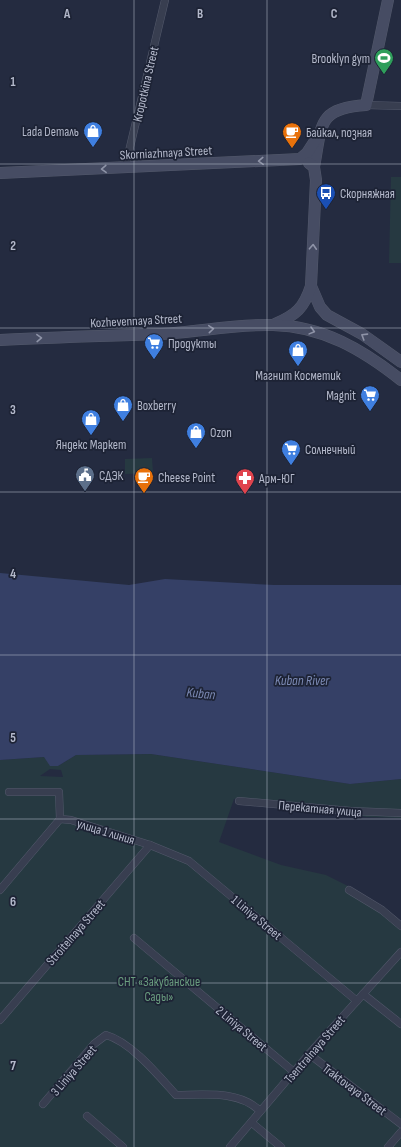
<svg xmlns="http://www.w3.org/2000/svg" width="401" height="1147" viewBox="0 0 401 1147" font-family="'Sofia Sans Condensed',sans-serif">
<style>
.green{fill:#263941;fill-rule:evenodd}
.water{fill:#354066}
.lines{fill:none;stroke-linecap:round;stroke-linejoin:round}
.street-casing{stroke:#53596b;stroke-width:8}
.secondary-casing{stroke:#53596b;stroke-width:12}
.street{stroke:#383e50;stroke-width:7}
.secondary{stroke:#464c63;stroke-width:11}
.oneway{stroke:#8e93a7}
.grid{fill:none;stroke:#b4b9cb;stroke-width:1;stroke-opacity:0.55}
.labels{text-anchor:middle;stroke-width:3.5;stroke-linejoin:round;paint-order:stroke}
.poi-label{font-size:13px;fill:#b4b9cb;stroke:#1d2335;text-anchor:start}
.street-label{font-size:13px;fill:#b4b9cb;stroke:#1d2335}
.park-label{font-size:13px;fill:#6a9d7f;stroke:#1d2335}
.water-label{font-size:14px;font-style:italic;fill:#7b89b3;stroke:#1d2335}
.grid-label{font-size:13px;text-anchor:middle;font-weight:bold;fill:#b4b9cb;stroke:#1d2335;stroke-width:3.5;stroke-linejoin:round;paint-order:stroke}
</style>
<rect width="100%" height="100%" fill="#242b40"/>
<g class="green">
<path d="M391 177H401V263H389Z"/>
<path d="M152 458 153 473 125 474V459Z"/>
<path d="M151 754 350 784 401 779V818L366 817 318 804 239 798 234 799 219 842 281 865 326 875 348 886 383 909 401 923V1147H0V760L44 757 58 766 76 755ZM50 769 61 770 63 777 40 776Z"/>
</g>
<path class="water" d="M0 573 129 585 165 579 274 585H401V779L350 784 151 754 76 755 58 766H50L44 757 0 760Z"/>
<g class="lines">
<g class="street-casing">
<g id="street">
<path d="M366 105 401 106"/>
<path d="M125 168 165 0"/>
<path d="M9 792H59L60 819"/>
<path d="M239 801 351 811 401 813"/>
<path d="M60 819 71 820 150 845 189 861 357 1001"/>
<path d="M0 890 60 819"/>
<path d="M349 890 382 910 401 926"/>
<path d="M134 938 294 1072"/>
<path d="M363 994 401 1024"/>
<path d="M0 1020 150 845"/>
<path d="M309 1054 401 1124"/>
<path d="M43 1104 94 1044 106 1035C131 1042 158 1075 176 1095 204 1095 239 1090 260 1111"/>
<path d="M87 1116 123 1147"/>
<path d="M252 1123 281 1147"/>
<path d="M230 1147 309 1054 401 952"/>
<path d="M388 1147 401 1132"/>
</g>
</g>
<g class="secondary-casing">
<g id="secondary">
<path d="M314 167C322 125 317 108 366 105L388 0"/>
<path d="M0 173 300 159 307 153 320 133"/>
<path d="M311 286 320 307 327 315 362 334 401 362"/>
<path d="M275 324C296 315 304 308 311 286L316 180 314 167 309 163"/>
<path d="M0 340C54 337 107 336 161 334 198 332 236 324 273 325 323 326 363 350 401 380"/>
</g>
</g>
<use href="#street" class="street"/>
<use href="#secondary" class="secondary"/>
</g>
<defs><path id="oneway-chevron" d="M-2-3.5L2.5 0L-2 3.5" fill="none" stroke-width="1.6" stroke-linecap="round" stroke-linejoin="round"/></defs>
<g class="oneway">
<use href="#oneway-chevron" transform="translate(261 161) rotate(177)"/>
<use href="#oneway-chevron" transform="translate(104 169) rotate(178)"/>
<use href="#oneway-chevron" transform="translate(313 247) rotate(-87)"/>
<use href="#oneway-chevron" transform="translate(211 329) rotate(-5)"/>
<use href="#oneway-chevron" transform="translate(312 331) rotate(15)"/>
<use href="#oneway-chevron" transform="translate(364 336) rotate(-148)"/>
<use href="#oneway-chevron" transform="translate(39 338) rotate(-2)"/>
</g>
<path class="grid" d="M134 0V1147M267 0V1147M0 164H401M0 328H401M0 492H401M0 655H401M0 819H401M0 983H401"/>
<defs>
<g id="stadium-pin" transform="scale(1)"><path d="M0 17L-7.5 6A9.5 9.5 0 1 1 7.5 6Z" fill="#2e9e5b" stroke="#1d2335"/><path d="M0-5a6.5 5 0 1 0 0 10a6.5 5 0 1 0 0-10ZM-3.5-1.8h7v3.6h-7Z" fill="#fff"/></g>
<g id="shop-pin" transform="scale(1)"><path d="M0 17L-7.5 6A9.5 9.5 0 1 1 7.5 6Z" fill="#3f7fe0" stroke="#1d2335"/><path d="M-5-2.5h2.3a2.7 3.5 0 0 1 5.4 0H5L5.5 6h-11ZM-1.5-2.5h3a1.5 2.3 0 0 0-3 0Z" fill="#fff"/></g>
<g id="cafe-pin" transform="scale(1)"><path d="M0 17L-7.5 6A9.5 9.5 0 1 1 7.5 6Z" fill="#e8710a" stroke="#1d2335"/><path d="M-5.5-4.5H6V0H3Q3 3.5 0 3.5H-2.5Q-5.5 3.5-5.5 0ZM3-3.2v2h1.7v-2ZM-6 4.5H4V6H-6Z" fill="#fff"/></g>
<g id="bus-pin" transform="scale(1)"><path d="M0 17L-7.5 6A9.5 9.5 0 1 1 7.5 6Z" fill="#1a4fb4" stroke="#1d2335"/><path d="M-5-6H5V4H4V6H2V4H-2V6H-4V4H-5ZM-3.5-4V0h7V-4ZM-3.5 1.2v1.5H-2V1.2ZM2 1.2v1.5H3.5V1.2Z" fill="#fff"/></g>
<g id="supermarket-pin" transform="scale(1)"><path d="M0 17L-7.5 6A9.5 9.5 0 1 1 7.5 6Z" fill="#3f7fe0" stroke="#1d2335"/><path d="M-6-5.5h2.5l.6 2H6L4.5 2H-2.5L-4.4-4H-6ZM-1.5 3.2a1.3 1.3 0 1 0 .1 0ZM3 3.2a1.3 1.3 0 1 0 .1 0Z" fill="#fff"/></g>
<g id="civic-pin" transform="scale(1)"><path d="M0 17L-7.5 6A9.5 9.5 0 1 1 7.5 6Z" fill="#5c6f8a" stroke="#1d2335"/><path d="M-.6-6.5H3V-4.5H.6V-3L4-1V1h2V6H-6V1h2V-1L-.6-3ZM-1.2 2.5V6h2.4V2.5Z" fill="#fff"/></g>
<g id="pharmacy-pin" transform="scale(1)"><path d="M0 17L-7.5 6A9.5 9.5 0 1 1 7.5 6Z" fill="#e0444e" stroke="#1d2335"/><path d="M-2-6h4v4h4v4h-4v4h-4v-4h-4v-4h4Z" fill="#fff"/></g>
</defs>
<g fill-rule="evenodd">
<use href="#stadium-pin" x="384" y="58"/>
<use href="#shop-pin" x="93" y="131"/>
<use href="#cafe-pin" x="292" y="132"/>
<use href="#bus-pin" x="326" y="193"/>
<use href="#supermarket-pin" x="154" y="343"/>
<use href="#shop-pin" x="298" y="350"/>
<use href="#supermarket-pin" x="370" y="395"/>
<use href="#shop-pin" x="123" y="405"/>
<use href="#shop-pin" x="91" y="419"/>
<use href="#shop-pin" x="196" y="432"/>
<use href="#supermarket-pin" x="291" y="449"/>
<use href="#civic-pin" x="85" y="475"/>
<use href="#cafe-pin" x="144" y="477"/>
<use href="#pharmacy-pin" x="245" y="478"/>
</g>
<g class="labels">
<g class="poi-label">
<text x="370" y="63" text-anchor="end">Brooklyn gym</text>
<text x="79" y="136" text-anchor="end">Lada Dеталь</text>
<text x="306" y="137">Байкал, позная</text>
<text x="340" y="198">Скорняжная</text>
<text x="168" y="348">Продукты</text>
<text x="298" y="380" text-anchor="middle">Магнит Косметик</text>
<text x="356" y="400" text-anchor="end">Magnit</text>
<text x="137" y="410">Boxberry</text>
<text x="210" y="437">Ozon</text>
<text x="91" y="449" text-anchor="middle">Яндекс Маркет</text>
<text x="305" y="454">Солнечный</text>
<text x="99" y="480">СДЭК</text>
<text x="158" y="482">Cheese Point</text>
<text x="259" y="483">Арм-ЮГ</text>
</g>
<g class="street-label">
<text transform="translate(145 84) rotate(-77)" y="5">Kropotkina Street</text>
<text transform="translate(166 152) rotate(-3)" y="5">Skorniazhnaya Street</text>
<text transform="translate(136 320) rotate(-3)" y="5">Kozhevennaya Street</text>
<text transform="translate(320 808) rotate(5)" y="5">Перекатная улица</text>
<text transform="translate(106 831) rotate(17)" y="5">улица 1 линия</text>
<text transform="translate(257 917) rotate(40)" y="5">1 Liniya Street</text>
<text transform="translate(75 932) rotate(-49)" y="5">Stroitelnaya Street</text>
<text transform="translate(242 1028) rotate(40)" y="5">2 Liniya Street</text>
<text transform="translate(314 1049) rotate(-49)" y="5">Tsentralnaya Street</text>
<text transform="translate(73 1070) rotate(-49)" y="5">3 Liniya Street</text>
<text transform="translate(355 1089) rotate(37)" y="5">Traktovaya Street</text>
</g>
<g class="park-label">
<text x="159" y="986">СНТ «Закубанские<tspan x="159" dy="15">Сады»</tspan></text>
</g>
<g class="water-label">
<text x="302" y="685">Kuban River</text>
<text transform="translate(201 693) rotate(6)" y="5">Kuban</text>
</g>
</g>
<g class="grid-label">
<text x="67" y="18">A</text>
<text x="200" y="18">B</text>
<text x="334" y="18">C</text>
<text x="13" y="86">1</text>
<text x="13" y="250">2</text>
<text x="13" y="414">3</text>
<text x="13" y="578">4</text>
<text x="13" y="742">5</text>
<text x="13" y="906">6</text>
<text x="13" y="1070">7</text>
</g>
</svg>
